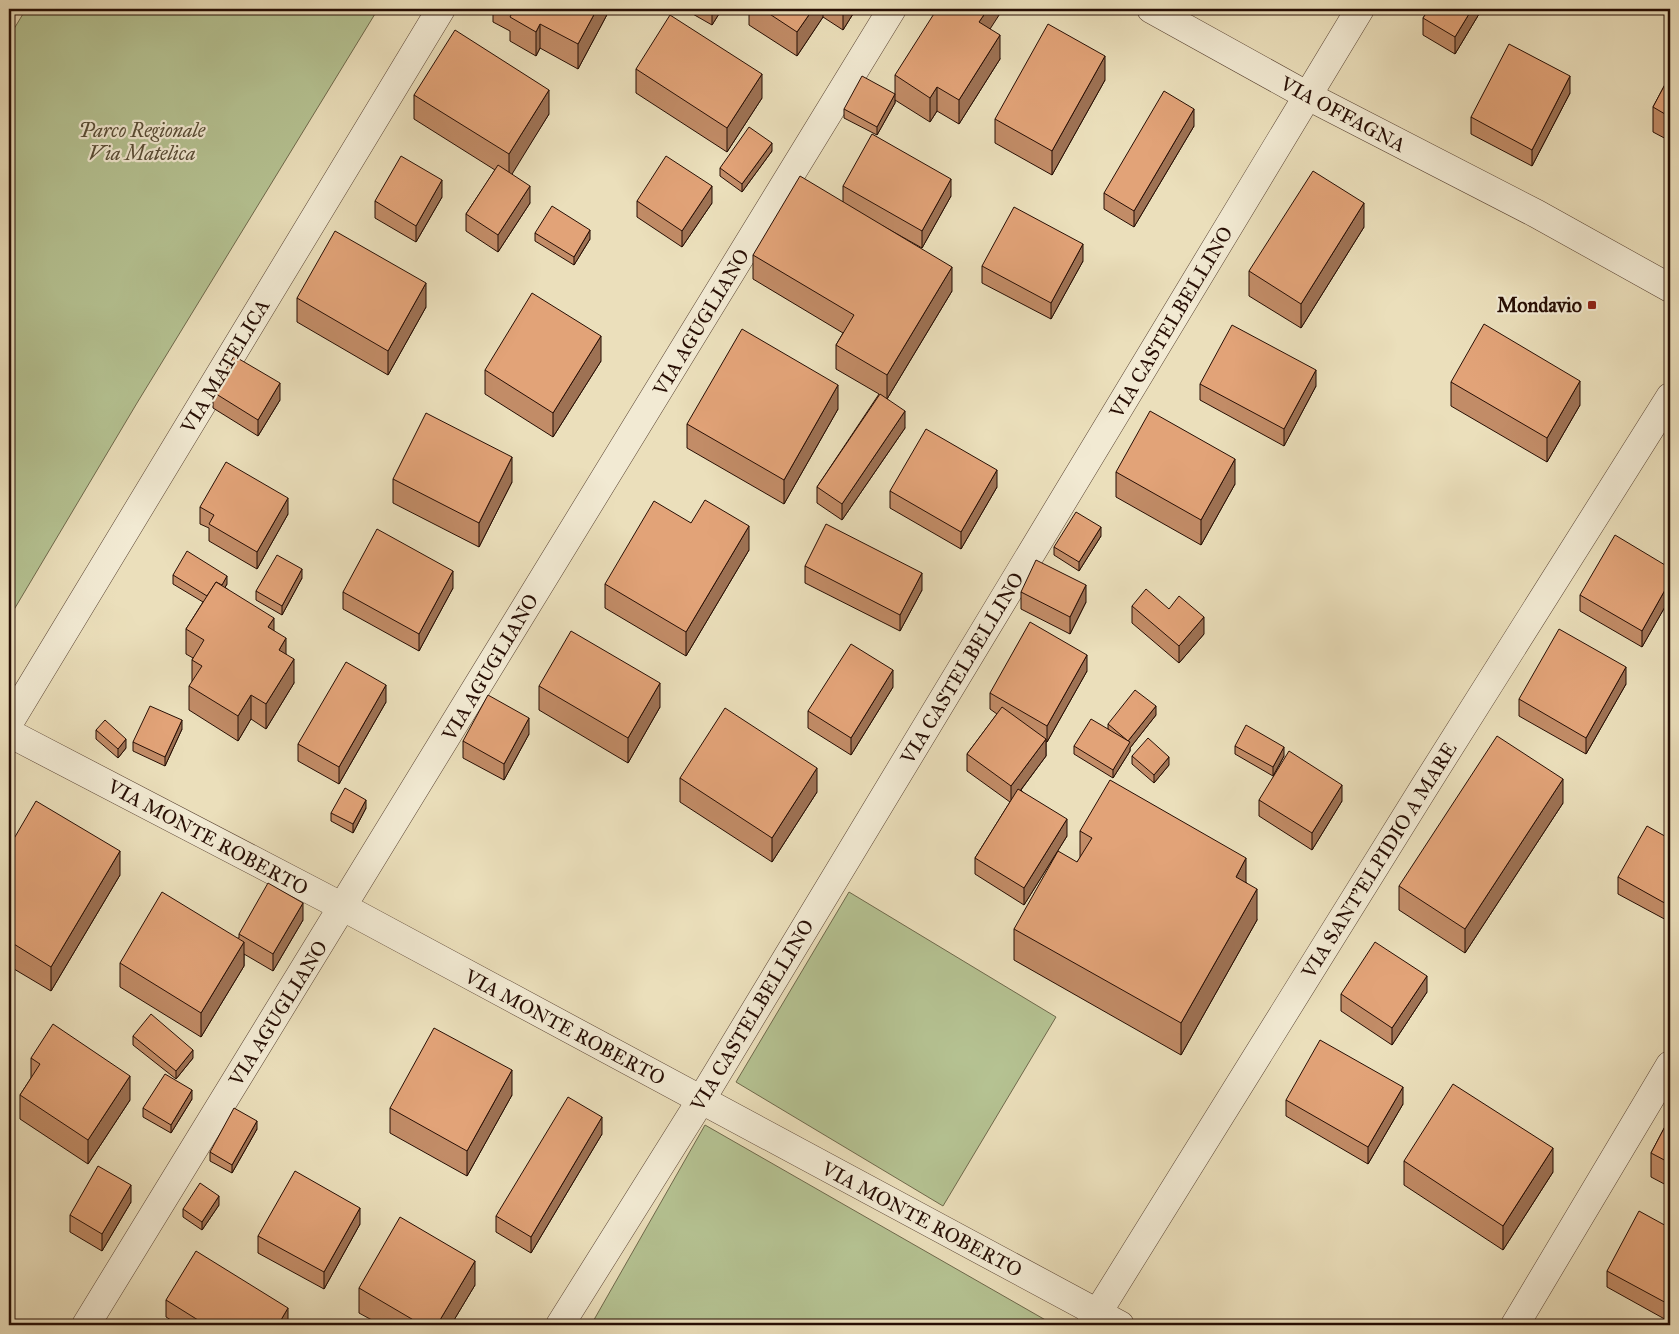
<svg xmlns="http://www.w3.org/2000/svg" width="1679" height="1334" viewBox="0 0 1679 1334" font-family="'IM FELL Great Primer',serif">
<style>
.green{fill:#b5c292;stroke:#6e684b}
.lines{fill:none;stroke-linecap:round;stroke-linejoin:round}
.street-casing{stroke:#584232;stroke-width:29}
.path{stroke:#270e04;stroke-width:3;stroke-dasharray:1 2.5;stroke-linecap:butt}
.street{stroke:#f2ead3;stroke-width:28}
.wall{fill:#c28c67;stroke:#270e04}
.shaded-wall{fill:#9e7254;stroke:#270e04}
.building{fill:#e2a378;stroke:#270e04}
.poi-dot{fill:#8f2418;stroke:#f2ead3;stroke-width:2}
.labels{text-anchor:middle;stroke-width:4.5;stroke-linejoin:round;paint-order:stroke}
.street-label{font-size:20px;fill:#270e04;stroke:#f2ead3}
.park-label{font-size:20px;font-style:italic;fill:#594d36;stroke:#f2ead3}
.poi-label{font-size:20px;font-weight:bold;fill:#270e04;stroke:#f2ead3;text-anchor:end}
</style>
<rect width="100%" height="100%" fill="#ebdfbb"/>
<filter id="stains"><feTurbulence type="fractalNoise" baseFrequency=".004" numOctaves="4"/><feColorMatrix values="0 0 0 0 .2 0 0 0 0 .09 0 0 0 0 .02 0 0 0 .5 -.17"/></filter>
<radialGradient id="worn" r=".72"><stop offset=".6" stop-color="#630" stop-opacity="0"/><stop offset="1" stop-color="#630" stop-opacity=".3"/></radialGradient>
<g class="green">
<path d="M26 9H378L137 403 9 618V37Z"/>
<path d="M849 892 1056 1017 943 1206 736 1082Z"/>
<path d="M705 1125 1049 1322 1047 1325H591Z"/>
</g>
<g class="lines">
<g class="street-casing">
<g id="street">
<path d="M1151 9 1308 96 1537 214 1670 288"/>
<path d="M9 723 441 9"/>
<path d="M9 733 343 907 1120 1325"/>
<path d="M86 1325 892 9"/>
<path d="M560 1325 701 1100 1360 9"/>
<path d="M1090 1325 1425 786 1670 397"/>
<path d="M1515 1325 1670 1065"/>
</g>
</g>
<path class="path" d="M9 14 12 9"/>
<use href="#street" class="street"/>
</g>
<g class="wall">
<path d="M493 9H610L578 69 540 48 536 56 510 41V31L493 22Z"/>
<path d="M684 9H722L712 25Z"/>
<path d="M749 9H856L843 30 823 17 797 56 749 25Z"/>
<path d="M1429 9H1482L1455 54 1423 35V18Z"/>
<path d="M990 29 1000 59 959 124 937 111 930 122 895 100V103L877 135 844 118V109L895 94V75Z"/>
<path d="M636 69 762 98 727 152 636 93Z"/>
<path d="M1670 75V141L1653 132V107Z"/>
<path d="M1105 80 1052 175 995 143V119Z"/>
<path d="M1570 93 1532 166 1471 134V117Z"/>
<path d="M414 95 549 114 511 174 530 203 498 252 466 231V214L495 170 414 119Z"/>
<path d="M1194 126 1134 227 1104 209V193Z"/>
<path d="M772 151 742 192 720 176V168Z"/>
<path d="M843 186 951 196 922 248 883 226 952 291 887 399 905 428 842 520 817 503V487L879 394 836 369V345L843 333 753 279V255L843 202Z"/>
<path d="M442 197 416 242 375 218V201Z"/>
<path d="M637 201 712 203 682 247 637 217Z"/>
<path d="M1364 227 1301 328 1249 296V271Z"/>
<path d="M535 233 590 239 574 265 535 241Z"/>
<path d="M1083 261 1051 319 982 283V266Z"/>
<path d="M297 298 426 307 388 375 297 322Z"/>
<path d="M601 361 553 437 485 394V370Z"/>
<path d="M1451 382 1580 405 1547 462 1451 406Z"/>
<path d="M1200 384 1316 386 1284 446 1200 400Z"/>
<path d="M213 392 280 400 258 436 213 408Z"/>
<path d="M838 409 784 504 687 448V424Z"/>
<path d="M1116 472 1235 484 1201 545 1116 497Z"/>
<path d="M393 479 512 482 479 547 393 503Z"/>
<path d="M997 487 961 549 890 508V491Z"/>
<path d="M200 507 288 514 257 569 209 541V528L200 524Z"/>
<path d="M691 523 749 550 686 656 605 608V584Z"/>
<path d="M1101 536 1079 571 1054 555V547Z"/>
<path d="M805 566 922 590 900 631 805 583Z"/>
<path d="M1670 568V598L1642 647 1580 611V595Z"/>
<path d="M173 575 227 584 225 587 274 631 286 654 294 683 266 729 251 719 238 741 189 710V686L192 683V660L193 658 186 654V629L203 602 173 584Z"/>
<path d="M302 578 282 615 256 600V591Z"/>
<path d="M453 588 419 651 343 609V592Z"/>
<path d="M1021 592 1086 602 1070 634 1021 609Z"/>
<path d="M1132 606 1169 609 1204 634 1179 663 1132 623Z"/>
<path d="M1087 671 1047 742H1046V756L1021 790 1067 836 1024 905 975 874V858L1010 802 967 771V754L997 714 990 709V693Z"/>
<path d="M1626 684 1586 754 1519 716V699Z"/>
<path d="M539 686 660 707 628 763 539 710Z"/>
<path d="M893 687 851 755 808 728V711Z"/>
<path d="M386 702 339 784 298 761V744Z"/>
<path d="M1156 715 1130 748V751L1113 778 1074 754V746L1108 729V724Z"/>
<path d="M182 729 165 766 133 751V742Z"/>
<path d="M96 730 126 748 118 758 96 739Z"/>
<path d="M529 734 504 780 463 758V741Z"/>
<path d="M1235 746 1284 756 1273 776 1235 754Z"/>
<path d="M1670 749V778L1665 775V758Z"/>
<path d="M1132 756 1169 765 1154 783 1132 764Z"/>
<path d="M680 778 817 792 772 862 680 802Z"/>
<path d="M1259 800 1342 801 1312 850 1259 816Z"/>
<path d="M1563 803 1465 953 1399 910V886Z"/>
<path d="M366 808 353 833 331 821V813Z"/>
<path d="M1080 831 1246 882 1257 920 1181 1055 1014 960V929L1077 862 1080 858Z"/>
<path d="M1670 839V922L1618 894V877Z"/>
<path d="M9 847 120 875 51 991 9 966Z"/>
<path d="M303 920 273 971 244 954V966L201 1037 120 987V963L239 938V934Z"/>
<path d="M1427 992 1392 1045 1341 1011V994Z"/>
<path d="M133 1036 193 1058 176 1079 133 1045Z"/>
<path d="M31 1058 130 1100 88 1164 20 1119V1095L31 1078Z"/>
<path d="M512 1095 467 1176 390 1133V1108Z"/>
<path d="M192 1099 171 1133 143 1117V1108Z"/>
<path d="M1286 1100 1403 1104 1368 1164 1286 1116Z"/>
<path d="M1670 1117V1187L1651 1177V1153Z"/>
<path d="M257 1129 232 1173 210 1161V1152Z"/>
<path d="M602 1134 531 1253 496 1232V1216Z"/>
<path d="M1404 1161 1553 1172 1503 1250 1404 1185Z"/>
<path d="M131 1202 102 1251 70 1232V1215Z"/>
<path d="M219 1205 202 1230 183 1217V1209Z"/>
<path d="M360 1224 324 1289 258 1253V1236Z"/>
<path d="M1670 1228V1322L1607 1287V1271Z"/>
<path d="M475 1285 451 1325H381L359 1313V1288Z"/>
<path d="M166 1300 288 1325H179L166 1317Z"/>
</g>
<g class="shaded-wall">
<path d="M597 9H610L578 69V44Z"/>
<path d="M712 9H722L712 25Z"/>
<path d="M813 9H823V17L797 56V32Z"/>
<path d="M843 9H856L843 30Z"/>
<path d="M988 9H1003L979 46V22Z"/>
<path d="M1472 9H1482L1455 54V37Z"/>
<path d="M540 24V48L536 56V32Z"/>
<path d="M1000 35V59L959 124V100Z"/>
<path d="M1105 56V80L1052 175V151Z"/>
<path d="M762 74V98L727 152V128Z"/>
<path d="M1570 76V93L1532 166V150Z"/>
<path d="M937 87V111L930 122V98Z"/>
<path d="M549 90V114L509 179V154Z"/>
<path d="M895 94V103L877 135V127Z"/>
<path d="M1194 109V126L1134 227V211Z"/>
<path d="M772 143V151L742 192V184Z"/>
<path d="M951 179V196L922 248V231Z"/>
<path d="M442 180V197L416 242V226Z"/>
<path d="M530 186V203L498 252V235Z"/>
<path d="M712 186V203L682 247V231Z"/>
<path d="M1364 203V227L1301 328V304Z"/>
<path d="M590 230V239L574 265V257Z"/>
<path d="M1083 244V261L1051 319V303Z"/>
<path d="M952 267V291L887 399V375Z"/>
<path d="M426 283V307L388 375V351Z"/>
<path d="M601 336V361L553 437V413Z"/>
<path d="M1316 370V386L1284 446V429Z"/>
<path d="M1580 381V405L1547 462V438Z"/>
<path d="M280 383V400L258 436V420Z"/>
<path d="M838 385V409L784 504V480Z"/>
<path d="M905 411V428L842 520V504Z"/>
<path d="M512 457V482L479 547V523Z"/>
<path d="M1235 459V484L1201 545V520Z"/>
<path d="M997 470V487L961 549V532Z"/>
<path d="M288 498V514L257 569V552Z"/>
<path d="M749 526V550L686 656V632Z"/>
<path d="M1101 527V536L1079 571V562Z"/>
<path d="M302 569V578L282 615V606Z"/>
<path d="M453 571V588L419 651V634Z"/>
<path d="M922 573V590L900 631V615Z"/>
<path d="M227 576V584L213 608V599Z"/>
<path d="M1670 581V598L1642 647V631Z"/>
<path d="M1086 585V602L1070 634V617Z"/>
<path d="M1204 617V634L1179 663V646Z"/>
<path d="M274 618V642L268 627Z"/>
<path d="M286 638V663L279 650Z"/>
<path d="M1087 655V671L1047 742V726Z"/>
<path d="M294 659V683L266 729V704Z"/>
<path d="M1626 667V684L1586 754V738Z"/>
<path d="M893 670V687L851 755V738Z"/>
<path d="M660 683V707L628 763V738Z"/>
<path d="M386 685V702L339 784V767Z"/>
<path d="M251 695V719L238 741V716Z"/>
<path d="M1156 706V715L1130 748V751L1113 778V770L1128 741Z"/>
<path d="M529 718V734L504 780V764Z"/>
<path d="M182 720V729L165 766V757Z"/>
<path d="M126 739V748L118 758V749Z"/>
<path d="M1046 739V756L1011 803V786Z"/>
<path d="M1284 747V756L1273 776V767Z"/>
<path d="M1169 757V765L1154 783V775Z"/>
<path d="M817 768V792L772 862V838Z"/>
<path d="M1563 779V803L1465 953V929Z"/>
<path d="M1342 785V801L1312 850V833Z"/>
<path d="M366 800V808L353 833V824Z"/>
<path d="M1067 819V836L1024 905V888Z"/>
<path d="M120 851V875L51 991V967Z"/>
<path d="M1246 858V889L1236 877Z"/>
<path d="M1257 889V920L1181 1055V1023Z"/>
<path d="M303 903V920L273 971V954Z"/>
<path d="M244 942V966L201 1037V1013Z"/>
<path d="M1427 976V992L1392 1045V1028Z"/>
<path d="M193 1050V1058L176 1079V1071Z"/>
<path d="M512 1070V1095L467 1176V1151Z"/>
<path d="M130 1076V1100L88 1164V1140Z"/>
<path d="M1403 1087V1104L1368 1164V1147Z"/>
<path d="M192 1090V1099L171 1133V1125Z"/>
<path d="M11 1092V1101L9 1104V1095Z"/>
<path d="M602 1117V1134L531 1253V1237Z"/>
<path d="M257 1121V1129L232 1173V1165Z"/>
<path d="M1553 1148V1172L1503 1250V1226Z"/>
<path d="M131 1185V1202L102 1251V1234Z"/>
<path d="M219 1196V1205L202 1230V1222Z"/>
<path d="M360 1208V1224L324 1289V1272Z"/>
<path d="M475 1261V1285L451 1325H437Z"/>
<path d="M288 1308V1325H278Z"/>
</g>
<g class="building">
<path d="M513 9H597L578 44 540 24 536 32 510 17 514 9Z"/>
<path d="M762 9H813L797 32Z"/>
<path d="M937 9H988L979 22 1000 35 959 100 937 87 930 98 895 75Z"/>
<path d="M1429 9H1472L1455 37 1423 18Z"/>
<path d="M670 15 762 74 727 128 636 69Z"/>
<path d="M1048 24 1105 56 1052 151 995 119Z"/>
<path d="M455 30 549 90 509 154 414 95Z"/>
<path d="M1509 44 1570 76 1532 150 1471 117Z"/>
<path d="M1670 75V117L1653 107Z"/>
<path d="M862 76 895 94 877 127 844 109Z"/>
<path d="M1164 91 1194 109 1134 211 1104 193Z"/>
<path d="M749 127 772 143 742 184 720 168Z"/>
<path d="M872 134 951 179 922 231 843 186Z"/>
<path d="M401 156 442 180 416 226 375 201Z"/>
<path d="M666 156 712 186 682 231 637 201Z"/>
<path d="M498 165 530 186 498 235 466 214Z"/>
<path d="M1313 171 1364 203 1301 304 1249 271Z"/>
<path d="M800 176 952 267 887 375 836 345 854 315 753 255Z"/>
<path d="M552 206 590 230 574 257 535 233Z"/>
<path d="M1014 207 1083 244 1051 303 982 266Z"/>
<path d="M335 231 426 283 388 351 297 298Z"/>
<path d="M532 293 601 336 553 413 485 370Z"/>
<path d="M1484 324 1580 381 1547 438 1451 382Z"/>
<path d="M1232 325 1316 370 1284 429 1200 384Z"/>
<path d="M742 329 838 385 784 480 687 424Z"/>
<path d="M234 356 280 383 258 420 213 392Z"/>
<path d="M880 394 905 411 842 504 817 487Z"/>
<path d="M1150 411 1235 459 1201 520 1116 472Z"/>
<path d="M426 413 512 457 479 523 393 479Z"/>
<path d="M926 429 997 470 961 532 890 491Z"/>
<path d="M226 462 288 498 257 552 209 524 214 515 200 507Z"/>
<path d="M705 500 749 526 686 632 605 584 654 501 691 523Z"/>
<path d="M1076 512 1101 527 1079 562 1054 547Z"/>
<path d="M826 524 922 573 900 615 805 566Z"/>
<path d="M377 529 453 571 419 634 343 592Z"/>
<path d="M1615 535 1670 568V581L1642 631 1580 595Z"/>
<path d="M187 551 227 576 222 585 216 582 207 596 173 575Z"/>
<path d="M277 555 302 569 282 606 256 591Z"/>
<path d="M1036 560 1086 585 1070 617 1021 592Z"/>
<path d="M216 582 274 618 268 627 286 638 279 650 294 659 266 704 251 695 238 716 189 686 202 666 192 660 204 640 186 629Z"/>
<path d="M1146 589 1169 609 1179 596 1204 617 1179 646 1132 606Z"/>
<path d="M1030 622 1087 655 1047 726 990 693Z"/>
<path d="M1559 629 1626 667 1586 738 1519 699Z"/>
<path d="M571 631 660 683 628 738 539 686Z"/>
<path d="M851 644 893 670 851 738 808 711Z"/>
<path d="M346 662 386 685 339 767 298 744Z"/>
<path d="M1135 690 1156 706 1128 741 1108 724Z"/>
<path d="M488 695 529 718 504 764 463 741Z"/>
<path d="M150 706 182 720 165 757 133 742Z"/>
<path d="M1002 707 1046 739 1011 786 967 754Z"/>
<path d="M725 708 817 768 772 838 680 778Z"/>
<path d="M1091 719 1130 742 1113 770 1074 746Z"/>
<path d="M105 720 126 739 118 749 96 730Z"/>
<path d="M1246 725 1284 747 1273 767 1235 746Z"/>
<path d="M1497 736 1563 779 1465 929 1399 886Z"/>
<path d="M1148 738 1169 757 1154 775 1132 756Z"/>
<path d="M1670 749V761L1665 758Z"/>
<path d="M1289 751 1342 785 1312 833 1259 800Z"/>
<path d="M1110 780 1246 858 1236 877 1257 889 1181 1023 1014 929 1058 851 1077 862 1092 838 1080 831Z"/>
<path d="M345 788 366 800 353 824 331 813Z"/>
<path d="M1018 789 1067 819 1024 888 975 858Z"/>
<path d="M36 801 120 851 51 967 9 941V847Z"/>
<path d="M1647 826 1670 839V906L1618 877Z"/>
<path d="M268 883 303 903 273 954 239 934Z"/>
<path d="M162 892 244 942 201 1013 120 963Z"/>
<path d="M1375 942 1427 976 1392 1028 1341 994Z"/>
<path d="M151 1014 193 1050 176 1071 133 1036Z"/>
<path d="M53 1024 130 1076 88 1140 20 1095 40 1064 31 1058Z"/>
<path d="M434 1028 512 1070 467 1151 390 1108Z"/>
<path d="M1320 1040 1403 1087 1368 1147 1286 1100Z"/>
<path d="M165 1074 192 1090 171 1125 143 1108Z"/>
<path d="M1453 1084 1553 1148 1503 1226 1404 1161Z"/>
<path d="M568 1097 602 1117 531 1237 496 1216Z"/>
<path d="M234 1108 257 1121 232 1165 210 1152Z"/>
<path d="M1670 1117V1163L1651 1153Z"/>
<path d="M98 1166 131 1185 102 1234 70 1215Z"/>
<path d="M295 1171 360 1208 324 1272 258 1236Z"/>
<path d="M200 1183 219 1196 202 1222 183 1209Z"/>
<path d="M1639 1211 1670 1228V1305L1607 1271Z"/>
<path d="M400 1217 475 1261 437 1325H422L359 1288Z"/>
<path d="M196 1251 288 1308 278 1325H206L166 1300Z"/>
<path d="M350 1322 355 1325H348Z"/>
</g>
<rect class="poi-dot" x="1587" y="300" width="10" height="10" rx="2.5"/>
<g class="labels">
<g class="street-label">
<text transform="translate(1343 114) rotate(28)" y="7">VIA OFFAGNA</text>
<text transform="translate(701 322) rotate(-59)" y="7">VIA AGUGLIANO</text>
<text transform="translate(1171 322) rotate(-59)" y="7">VIA CASTELBELLINO</text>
<text transform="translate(225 366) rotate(-59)" y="7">VIA MATELICA</text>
<text transform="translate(490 667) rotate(-59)" y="7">VIA AGUGLIANO</text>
<text transform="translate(962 668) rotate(-59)" y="7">VIA CASTELBELLINO</text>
<text transform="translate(208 837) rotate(28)" y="7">VIA MONTE ROBERTO</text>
<text transform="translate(1379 860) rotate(-58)" y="7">VIA SANT'ELPIDIO A MARE</text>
<text transform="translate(278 1013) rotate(-58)" y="7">VIA AGUGLIANO</text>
<text transform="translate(752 1015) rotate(-59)" y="7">VIA CASTELBELLINO</text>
<text transform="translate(565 1027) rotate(28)" y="7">VIA MONTE ROBERTO</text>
<text transform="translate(922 1219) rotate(28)" y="7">VIA MONTE ROBERTO</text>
</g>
<g class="park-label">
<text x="142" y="137">Parco Regionale<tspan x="142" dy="23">Via Matelica</tspan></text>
</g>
<g class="poi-label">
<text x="1582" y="312">Mondavio</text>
</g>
</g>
<rect width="1679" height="1334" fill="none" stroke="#ebdfbb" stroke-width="30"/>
<rect x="10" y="10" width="1659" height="1314" fill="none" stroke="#270e04" stroke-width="2.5"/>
<rect x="15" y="15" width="1649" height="1304" fill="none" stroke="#270e04"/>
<rect width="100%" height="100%" filter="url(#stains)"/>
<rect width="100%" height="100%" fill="url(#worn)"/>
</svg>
